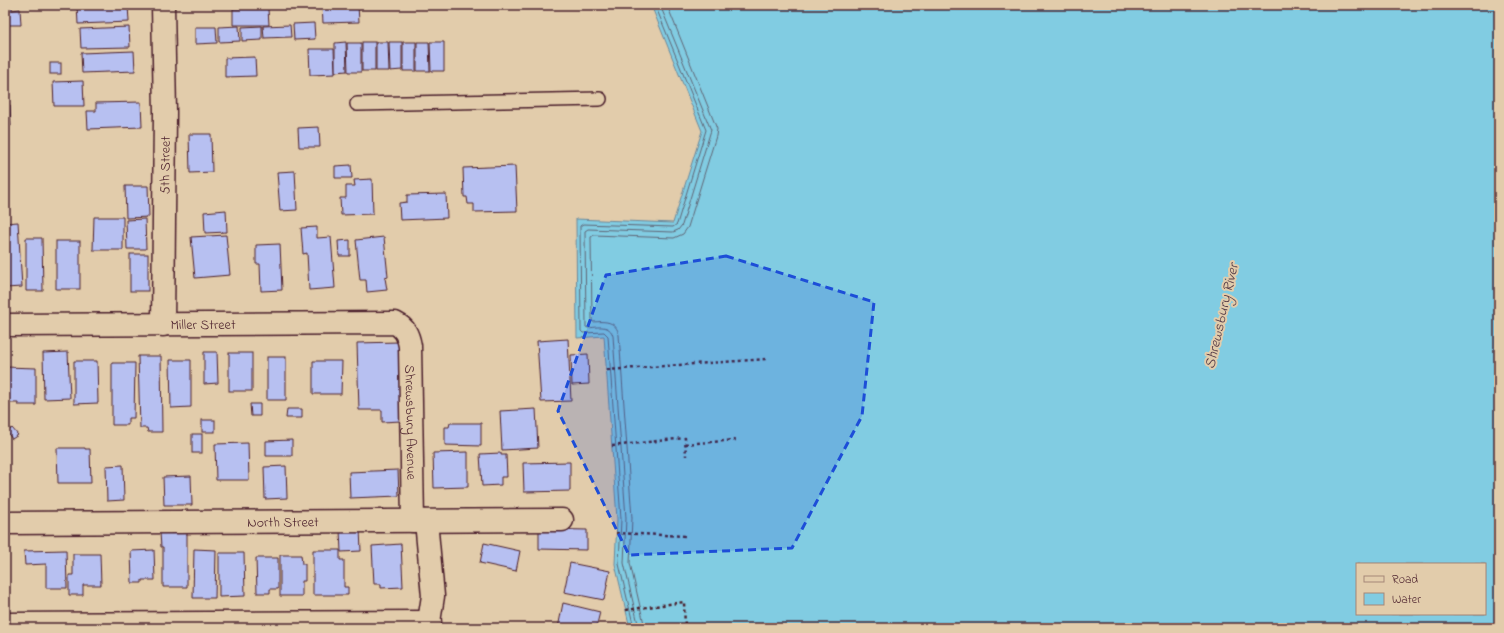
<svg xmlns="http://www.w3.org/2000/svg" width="1504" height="633" viewBox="0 0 1504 633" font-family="'Indie Flower',sans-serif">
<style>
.water{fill:#81cce2;stroke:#6b8799;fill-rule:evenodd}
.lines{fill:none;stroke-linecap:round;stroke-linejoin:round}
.shore{stroke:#606474;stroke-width:1}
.building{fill:#b7c0f1;stroke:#4a1f2b}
.service-casing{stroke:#4a1f2b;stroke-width:16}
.minor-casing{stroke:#4a1f2b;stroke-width:25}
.path{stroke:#4a1f2b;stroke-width:2.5;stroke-dasharray:3 3;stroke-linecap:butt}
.service{stroke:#e2ccab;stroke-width:13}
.minor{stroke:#e2ccab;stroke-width:22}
.marked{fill:#1d4ed8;fill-opacity:0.2;stroke:#1d4ed8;stroke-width:3;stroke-dasharray:8 5;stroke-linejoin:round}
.labels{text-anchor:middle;stroke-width:4;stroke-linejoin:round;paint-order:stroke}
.street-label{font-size:14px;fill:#4a1f2b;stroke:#e2ccab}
.water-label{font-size:15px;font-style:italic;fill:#523946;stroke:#e2ccab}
</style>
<rect width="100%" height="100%" fill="#e2ccab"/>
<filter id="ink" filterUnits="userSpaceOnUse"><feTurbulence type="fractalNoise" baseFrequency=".025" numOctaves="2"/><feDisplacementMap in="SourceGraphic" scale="8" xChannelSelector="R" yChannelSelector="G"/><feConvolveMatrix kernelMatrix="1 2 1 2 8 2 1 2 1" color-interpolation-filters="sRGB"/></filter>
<g filter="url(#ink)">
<path class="water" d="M651 5H1499V628H630L615 564 617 519 604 336 577 338 576 219 673 223 702 131ZM1357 564H1485V614H1357Z"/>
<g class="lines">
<g class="shore">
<path d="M634 628 619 564 621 519 608 336 604 332 583 333 581 331 580 226 583 224 673 227 677 224 706 130 655 5"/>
<path d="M639 628 624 563 626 518 613 336C610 324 598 327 588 328L586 327 585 231 588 229 673 232 678 230 682 225 711 130 660 5"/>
<path d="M645 628 630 563 632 518 619 335C616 321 606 321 593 322L592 320 591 237 594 235 674 238 683 234 688 227 716 136 717 129 667 5"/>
</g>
</g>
<g class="building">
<path d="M5 5H12V10L20 9 21 25H5Z"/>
<path d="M77 5H128L129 22 78 24Z"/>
<path d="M322 5H358L359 22 323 23Z"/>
<path d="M233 9H268L269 25H233Z"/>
<path d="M314 23 315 39 294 40 293 24Z"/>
<path d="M290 25 291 37 264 38 263 26Z"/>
<path d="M239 26 240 41 219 42V27Z"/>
<path d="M262 26V40L242 41V27Z"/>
<path d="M129 27 130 47 81 48 80 29Z"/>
<path d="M195 27H216L217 43 195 44Z"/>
<rect x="5" y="34" width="3" height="32"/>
<path d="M346 42 347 71 335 72V43Z"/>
<rect x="362" y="42" width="13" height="29"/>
<path d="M376 42H388L389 71H376Z"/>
<path d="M389 42H402V70L390 71Z"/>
<rect x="403" y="42" width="13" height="29"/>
<path d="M417 42H429L430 71H417Z"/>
<path d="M430 42H444V71H431Z"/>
<path d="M347 43H361V72H348Z"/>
<path d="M309 49H334L335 74 310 75Z"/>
<path d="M134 51 135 71 82 73 81 53Z"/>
<path d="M255 57 256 76 225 77V58Z"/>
<rect x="50" y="63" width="11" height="11"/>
<path d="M83 81 84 106H54L53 82Z"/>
<path d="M141 102 142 127 88 129 87 111H96V103Z"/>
<path d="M5 105H10L11 126H5Z"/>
<path d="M319 127 320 147H299L298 128Z"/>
<path d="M189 134H211L212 172 190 173Z"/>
<path d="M351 165 352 178H335V166Z"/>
<path d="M515 166 517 211 474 212V204H468L467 197H464L463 168Z"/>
<path d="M295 171 297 210 280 211 277 172Z"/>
<path d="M372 179 373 214 341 215 340 198H346V186H355L354 180Z"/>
<rect x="5" y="182" width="2" height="18"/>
<path d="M125 186H148L149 217 126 218Z"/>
<path d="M446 194 447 218 400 220 399 203 407 202V195Z"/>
<path d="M226 210 227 232 205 233 204 212Z"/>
<path d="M94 217H123V250H93Z"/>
<path d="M145 219 146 249H127L126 220Z"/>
<path d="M18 222 22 287 5 288V223Z"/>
<path d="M317 227V238L331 237 335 288 309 290 307 253 303 254 301 228Z"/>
<path d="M226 235 230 275 195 278 191 237Z"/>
<path d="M384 237 388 277 385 278 387 290 367 292 366 280H360L356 240Z"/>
<path d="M26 238H42L43 291H26Z"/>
<path d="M350 240V256H339L338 241Z"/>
<rect x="56" y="241" width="24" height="48"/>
<path d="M280 244 282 290 261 291 260 264H256V245Z"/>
<rect x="130" y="254" width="18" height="37"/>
<path d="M568 339 571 401 541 402 537 341Z"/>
<path d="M399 342 401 421 382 422V410H359L357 343Z"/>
<path d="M68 352 70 398 44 399 43 353Z"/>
<path d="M204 352H217L218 383 204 384Z"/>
<rect x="229" y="353" width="23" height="38"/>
<path d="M588 354 589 384 572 385 571 355Z"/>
<path d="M138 356H161L162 432H148L147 428H140Z"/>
<rect x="267" y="357" width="19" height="43"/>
<path d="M170 360H191V407L171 408Z"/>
<path d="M74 361H97L98 403 74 404Z"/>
<path d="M313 361H342L341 394H313Z"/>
<path d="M112 363H135L134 418H128V425H112Z"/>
<path d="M5 367 36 368V405H18V403H7L8 390 5 389Z"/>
<path d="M250 404H260V416H251Z"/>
<path d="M287 409H302V418H286Z"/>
<path d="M536 409 538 448 502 450 500 411Z"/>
<rect x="202" y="420" width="13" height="12"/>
<path d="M450 423H481V446L445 445V427H449Z"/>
<path d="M12 428 18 435 12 439 7 432Z"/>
<rect x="192" y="434" width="10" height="19"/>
<path d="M292 440V456H266V441Z"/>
<path d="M248 443 249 480H216L215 444Z"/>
<path d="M57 448H85V449H90L91 483H58Z"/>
<path d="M468 452V487L434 488 433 453Z"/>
<path d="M501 453V455H506L507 477H501V485L482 486 480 454Z"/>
<path d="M570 462V491L524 492 523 463Z"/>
<path d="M123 465 124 500 107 501 106 466Z"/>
<path d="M286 466 287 498 265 499 264 467Z"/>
<path d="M398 470 399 496 350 498 349 472Z"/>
<path d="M191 476 192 505H164L163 477Z"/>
<path d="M360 529 361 551 341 552 340 530Z"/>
<path d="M539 529 587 530V550L539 549Z"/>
<path d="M160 533H187V587H163V547H161Z"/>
<path d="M484 543 520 551 516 571 480 563Z"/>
<path d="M401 544 403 587 381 588V584H374L372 546Z"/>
<path d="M194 549 216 550 215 598H193Z"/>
<path d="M66 550 67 588H46V564L25 565 24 551Z"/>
<path d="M154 550 155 580H142V583H132L131 551Z"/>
<path d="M313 550H340V560H344V587H348V595H313Z"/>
<path d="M219 553H244L245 596 219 597Z"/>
<path d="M73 554H100L101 585H83V595H69V575H73Z"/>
<path d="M280 555H301L302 564H305V581H302V596H280Z"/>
<path d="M256 558H278V589H270V593H257Z"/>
<path d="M570 563 610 571 604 600 564 592Z"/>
<path d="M563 603 600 612 596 628H558Z"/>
</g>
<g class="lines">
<g class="service-casing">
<path id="service" d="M357 104 600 99"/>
</g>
<g class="minor-casing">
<g id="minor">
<path id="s1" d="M5 325 395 323C405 328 408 335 410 346L413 521"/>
<path id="s2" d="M163 325 165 113 163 5"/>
<path d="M426 521 433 596 428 628"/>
<path id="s3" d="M5 523 562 520"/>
<path d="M5 624 430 622"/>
</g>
</g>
<g class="path">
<path d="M607 370 767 359"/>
<path d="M685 444 737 440"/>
<path d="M612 446 685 438 686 456"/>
<path d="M616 533 686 536"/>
<path d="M626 610 684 602 685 628"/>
</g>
<use href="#service" class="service"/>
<use href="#minor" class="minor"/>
</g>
</g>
<path class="marked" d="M726 256 874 302 862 416 792 548 629 555 558 411 606 275Z"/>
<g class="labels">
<g class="street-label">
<text dy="5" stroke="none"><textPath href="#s2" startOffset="160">5th Street</textPath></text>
<text dy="5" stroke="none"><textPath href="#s1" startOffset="198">Miller Street</textPath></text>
<text dy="5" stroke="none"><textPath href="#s1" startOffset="495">Shrewsbury Avenue</textPath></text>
<text dy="5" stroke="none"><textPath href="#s3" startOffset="278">North Street</textPath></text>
</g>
<g class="water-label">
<text transform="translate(1221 316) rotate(-77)" y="5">Shrewsbury River</text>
</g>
</g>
<rect width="1504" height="633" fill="none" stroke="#e2ccab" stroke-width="20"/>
<rect x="10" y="10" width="1484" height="613" fill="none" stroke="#4a1f2b" stroke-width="1.5" filter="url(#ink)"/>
<rect x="1356" y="563" width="130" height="52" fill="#e2ccab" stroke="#a58778"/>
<rect x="1364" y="576" width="20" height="6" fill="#e2ccab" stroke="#a58778"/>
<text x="1392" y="583" font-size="12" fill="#4a1f2b">Road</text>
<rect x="1364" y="593" width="20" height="12" fill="#81cce2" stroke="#a58778"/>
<text x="1392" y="603" font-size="12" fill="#4a1f2b">Water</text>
</svg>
